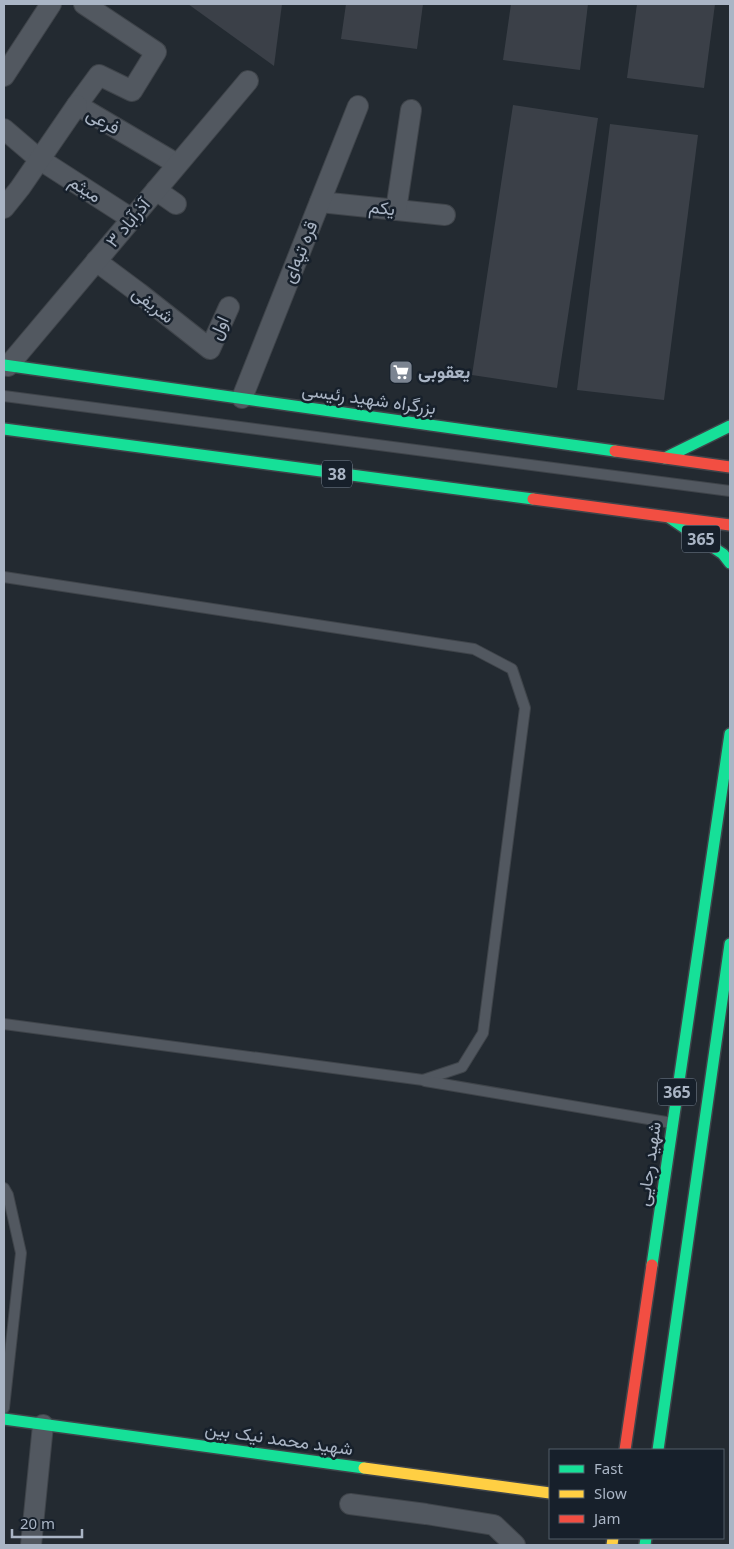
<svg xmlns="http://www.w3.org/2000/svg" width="734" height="1549" viewBox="0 0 734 1549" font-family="'Noto Sans',Vazirmatn,sans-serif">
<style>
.building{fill:#3b4048}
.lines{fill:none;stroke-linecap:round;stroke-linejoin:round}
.lane-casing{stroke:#3f444a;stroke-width:12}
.street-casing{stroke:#3f444a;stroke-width:22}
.fast-casing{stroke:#3f444a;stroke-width:14}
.slow-casing{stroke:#3f444a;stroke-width:14}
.jam-casing{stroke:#3f444a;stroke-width:14}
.lane{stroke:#525860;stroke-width:10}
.street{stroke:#525860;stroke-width:20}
.fast{stroke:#16e098;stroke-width:11}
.slow{stroke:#ffcf43;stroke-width:11}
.jam{stroke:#f24e42;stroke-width:11}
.labels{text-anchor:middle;stroke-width:5;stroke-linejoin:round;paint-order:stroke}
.shield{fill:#17202b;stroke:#7e8897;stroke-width:1}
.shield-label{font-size:16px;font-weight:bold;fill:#aab5c5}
.street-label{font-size:18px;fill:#aab5c5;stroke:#17202b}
.poi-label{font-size:18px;font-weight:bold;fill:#aab5c5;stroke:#17202b;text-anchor:start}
</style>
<rect width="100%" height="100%" fill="#232a31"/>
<g class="building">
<path d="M188 4H282L274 66Z"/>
<path d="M346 4H423L417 49 341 39Z"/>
<path d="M511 4H588L580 70 503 60Z"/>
<path d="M637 4H715L704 88 627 78Z"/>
<path d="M513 105 598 118 557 388 472 375Z"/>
<path d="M610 124 698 135 664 400 577 390Z"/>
</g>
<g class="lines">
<g class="lane-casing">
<g id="lane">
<path d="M4 396 730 491"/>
<path d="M4 577 474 649 512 669 525 708 483 1033 462 1067 423 1080 4 1024"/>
<path d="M425 1081 672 1123"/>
<path d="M4 1188 8 1195 21 1253 4 1408"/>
</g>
</g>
<g class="street-casing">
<g id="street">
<path d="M84 4 156 52 132 91 99 75 77 105 177 164"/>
<path d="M4 76 51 4"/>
<path d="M4 129 39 159 132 219"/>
<path d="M156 190 176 204"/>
<path d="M320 202 445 215"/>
<path d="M4 208 20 188 77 105"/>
<path d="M396 210 411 110"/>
<path d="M96 261 139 293 210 349 229 307"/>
<path d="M8 366 248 81"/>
<path d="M242 398 358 106"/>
<path d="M350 1504 426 1514 494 1525 515 1545"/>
<path d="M31 1545 43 1425"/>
</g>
</g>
<g class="fast-casing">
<g id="fast">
<path d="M4 365 615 451"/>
<path d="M4 429 533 499"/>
<path d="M665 458 730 426"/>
<path d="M670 518 723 554 730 563"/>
<path d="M652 1265 730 734"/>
<path d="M4 1419 364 1468"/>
<path d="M658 1450 730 944"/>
<path d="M645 1545 646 1538"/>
</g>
</g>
<g class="slow-casing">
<g id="slow">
<path d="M364 1468 550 1493"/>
<path d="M612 1545 613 1538"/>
</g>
</g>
<g class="jam-casing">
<g id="jam">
<path d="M615 451 730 467"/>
<path d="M533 499 730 525"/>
<path d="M625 1450 652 1265"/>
</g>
</g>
<use href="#lane" class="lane"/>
<use href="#street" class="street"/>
<use href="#fast" class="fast"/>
<use href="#slow" class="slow"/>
<use href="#jam" class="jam"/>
</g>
<defs>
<g id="supermarket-square" transform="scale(1.25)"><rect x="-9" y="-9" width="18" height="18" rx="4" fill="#7b8491" stroke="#17202b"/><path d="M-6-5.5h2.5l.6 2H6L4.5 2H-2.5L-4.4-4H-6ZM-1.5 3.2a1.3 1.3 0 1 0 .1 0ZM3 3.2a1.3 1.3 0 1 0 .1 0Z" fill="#fff"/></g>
</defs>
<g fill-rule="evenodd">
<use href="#supermarket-square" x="401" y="372"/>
</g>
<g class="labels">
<g class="shield">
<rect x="322" y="460.5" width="30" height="27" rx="4"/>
<rect x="682" y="525.5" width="38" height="27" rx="4"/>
<rect x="658" y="1078.5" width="38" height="27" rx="4"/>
</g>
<g class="shield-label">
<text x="337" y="480">38</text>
<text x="701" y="545">365</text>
<text x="677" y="1098">365</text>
</g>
<g class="street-label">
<text transform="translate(103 121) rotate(30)" y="6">فرعی</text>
<text transform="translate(85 189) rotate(33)" y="6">میثم</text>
<text transform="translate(382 208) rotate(6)" y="6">یکم</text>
<text transform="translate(128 223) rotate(-50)" y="6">۳ آذرآباد</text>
<text transform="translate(300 252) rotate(-68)" y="6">قره تپه‌ای</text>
<text transform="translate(153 305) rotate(38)" y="6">شریفی</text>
<text transform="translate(219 328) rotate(-66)" y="6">اول</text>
<text transform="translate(369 399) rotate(8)" y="6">بزرگراه شهید رئیسی</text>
<text transform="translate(649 1164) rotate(-82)" y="6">شهید رجایی</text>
<text transform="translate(279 1439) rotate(8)" y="6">شهید محمد نیک بین</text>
</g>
<g class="poi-label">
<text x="418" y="378">یعقوبی</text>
</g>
</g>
<rect width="734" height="1549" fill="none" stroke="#aab5c5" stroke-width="10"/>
<rect x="549" y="1449" width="175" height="90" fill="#17202b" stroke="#525c69"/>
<rect x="559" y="1465" width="25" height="8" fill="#16e098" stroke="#525c69"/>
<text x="594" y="1474" font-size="15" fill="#aab5c5">Fast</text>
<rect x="559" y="1490" width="25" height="8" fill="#ffcf43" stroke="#525c69"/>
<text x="594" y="1499" font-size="15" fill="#aab5c5">Slow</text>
<rect x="559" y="1515" width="25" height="8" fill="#f24e42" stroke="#525c69"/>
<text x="594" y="1524" font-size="15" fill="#aab5c5">Jam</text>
<path d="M12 1529v8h70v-8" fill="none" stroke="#aab5c5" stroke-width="2.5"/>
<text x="20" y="1529" font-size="15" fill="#aab5c5" stroke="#17202b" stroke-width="4" paint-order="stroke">20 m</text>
</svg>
